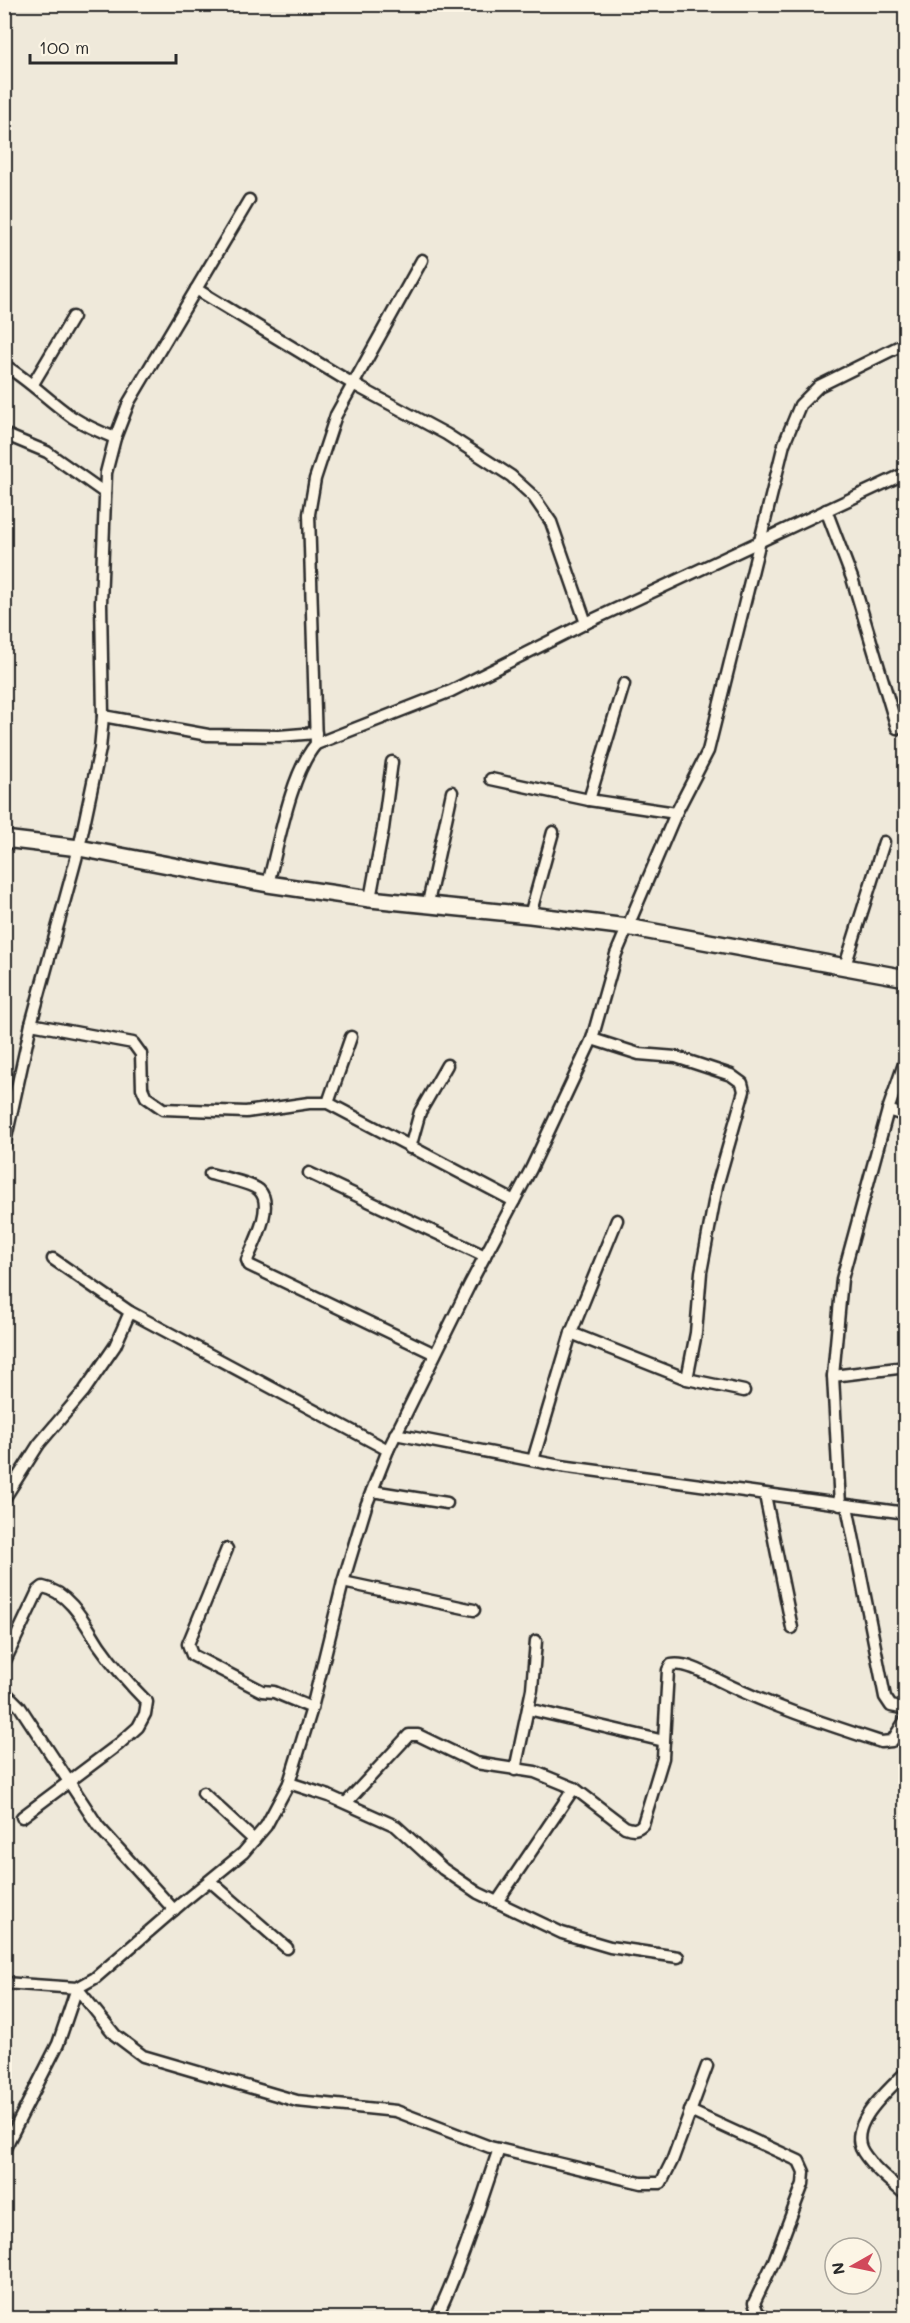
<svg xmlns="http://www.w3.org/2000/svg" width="910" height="2323" viewBox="0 0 910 2323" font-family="Mali,sans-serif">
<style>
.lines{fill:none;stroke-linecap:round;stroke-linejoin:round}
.street-casing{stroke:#2b2b2b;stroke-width:15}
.secondary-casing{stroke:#2b2b2b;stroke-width:20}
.street{stroke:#fcf5e5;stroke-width:10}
.secondary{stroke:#fcf5e5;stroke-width:15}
</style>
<rect width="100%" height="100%" fill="#efe9da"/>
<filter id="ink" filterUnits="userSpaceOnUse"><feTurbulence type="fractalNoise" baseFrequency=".0167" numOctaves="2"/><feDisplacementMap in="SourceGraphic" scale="12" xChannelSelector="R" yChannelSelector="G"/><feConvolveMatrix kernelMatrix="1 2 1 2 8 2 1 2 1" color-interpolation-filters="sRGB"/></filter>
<g filter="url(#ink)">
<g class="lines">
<g class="street-casing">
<g id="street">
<path d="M196 289 353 384 446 434 511 476 533 496 551 522 586 623"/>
<path d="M4 365C29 380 49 401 72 417 86 426 100 432 115 438"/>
<path d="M33 384 73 317"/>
<path d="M4 434 47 452 105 493"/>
<path d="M826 510 852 578 897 728"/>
<path d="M103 716 208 735 279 736 316 733"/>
<path d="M316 744 309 514 315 479 336 415 422 260"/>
<path d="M491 779 589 800 676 813"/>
<path d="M589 800 624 684"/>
<path d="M268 884C278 846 291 772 316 744L451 691 586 623 906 473"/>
<path d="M370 899 383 829 392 762"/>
<path d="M428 903 452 792"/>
<path d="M530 915 553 832"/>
<path d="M845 966 884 842"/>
<path d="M31 1024 133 1043 141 1054 142 1088 146 1097 163 1109 246 1112 309 1103H328L514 1201"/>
<path d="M592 1039 639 1054 676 1057 731 1075 742 1083 744 1091 717 1186 701 1272 696 1333 687 1379"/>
<path d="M328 1103 351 1037"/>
<path d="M888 1110 906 1116"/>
<path d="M4 1147 31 1024 79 848 100 749 103 716 101 603 106 473 115 438 129 402 249 200"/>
<path d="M410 1148 420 1112 447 1065"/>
<path d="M309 1173 485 1256"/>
<path d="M210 1174C222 1177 251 1183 259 1190 275 1205 254 1244 247 1260L249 1265 435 1354"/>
<path d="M53 1259 130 1312 388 1450"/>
<path d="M571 1333 687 1379 744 1391"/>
<path d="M833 1376 906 1367"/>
<path d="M395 1434 561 1466 906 1513"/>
<path d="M533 1460 571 1333 617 1220"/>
<path d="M372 1491 447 1503"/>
<path d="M765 1495 792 1628"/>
<path d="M4 1499 39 1444 84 1391 115 1346 130 1312"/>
<path d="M840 1505 833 1376 842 1279 888 1110 906 1058"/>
<path d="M847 1506 885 1697 891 1706 906 1709"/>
<path d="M227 1549 188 1644 192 1655 262 1691 274 1692 312 1708"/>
<path d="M343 1582 474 1610"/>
<path d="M4 1663 38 1591 43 1587C70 1592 86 1625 99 1645 113 1665 130 1685 147 1702L145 1714 138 1727 119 1744 22 1817"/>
<path d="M4 1691 20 1707 98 1826 174 1910"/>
<path d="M528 1709 664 1741"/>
<path d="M515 1770 532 1689 536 1641"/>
<path d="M289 1783 329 1796 396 1826 443 1869 478 1893 562 1933 610 1947 678 1957"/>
<path d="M574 1788 625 1827C633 1830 637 1830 643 1824L663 1758 668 1670 671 1665C686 1662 705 1673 718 1680 770 1706 826 1724 881 1742L892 1741 906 1719"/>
<path d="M203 1793 254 1840"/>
<path d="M346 1803 409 1735H418L476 1763 535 1772 574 1788 497 1902"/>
<path d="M210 1881 287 1948"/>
<path d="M4 1983 77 1988 95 1978 183 1902 243 1853 266 1826 289 1783 312 1708 343 1582 366 1506 388 1450 470 1284 531 1169 592 1039 616 954 676 813 708 751 784 444 800 405 819 386 906 343"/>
<path d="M77 1988 115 2035 143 2056 297 2101 396 2111 490 2147 641 2183H661L672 2161 707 2066"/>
<path d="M906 2072C889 2090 846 2125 863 2152 874 2169 891 2182 906 2195"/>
<path d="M690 2111 799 2161 804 2172 803 2184 774 2261 754 2303 758 2313 767 2318"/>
<path d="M4 2150 58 2044 77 1988"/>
<path d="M436 2318C462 2264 479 2206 499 2149"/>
</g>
</g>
<g class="secondary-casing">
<path id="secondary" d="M4 839 79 848 268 884 370 899 530 915 627 927 906 978"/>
</g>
<use href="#street" class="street"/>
<use href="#secondary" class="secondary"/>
</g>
</g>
<rect width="910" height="2323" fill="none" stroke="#fcf5e5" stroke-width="24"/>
<rect x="12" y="12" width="886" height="2299" fill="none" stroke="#2b2b2b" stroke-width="2" filter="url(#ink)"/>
<g transform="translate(853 2266) rotate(261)"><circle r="28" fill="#fcf5e5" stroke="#a8a49b" stroke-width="1.5"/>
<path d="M0-4.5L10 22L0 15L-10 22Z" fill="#d1495b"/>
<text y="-9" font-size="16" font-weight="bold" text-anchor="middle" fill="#2b2b2b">N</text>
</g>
<path d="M30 54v9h146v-9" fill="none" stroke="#2b2b2b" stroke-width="3"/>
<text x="39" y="54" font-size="18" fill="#2b2b2b" stroke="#fcf5e5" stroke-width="4.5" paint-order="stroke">100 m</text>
</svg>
